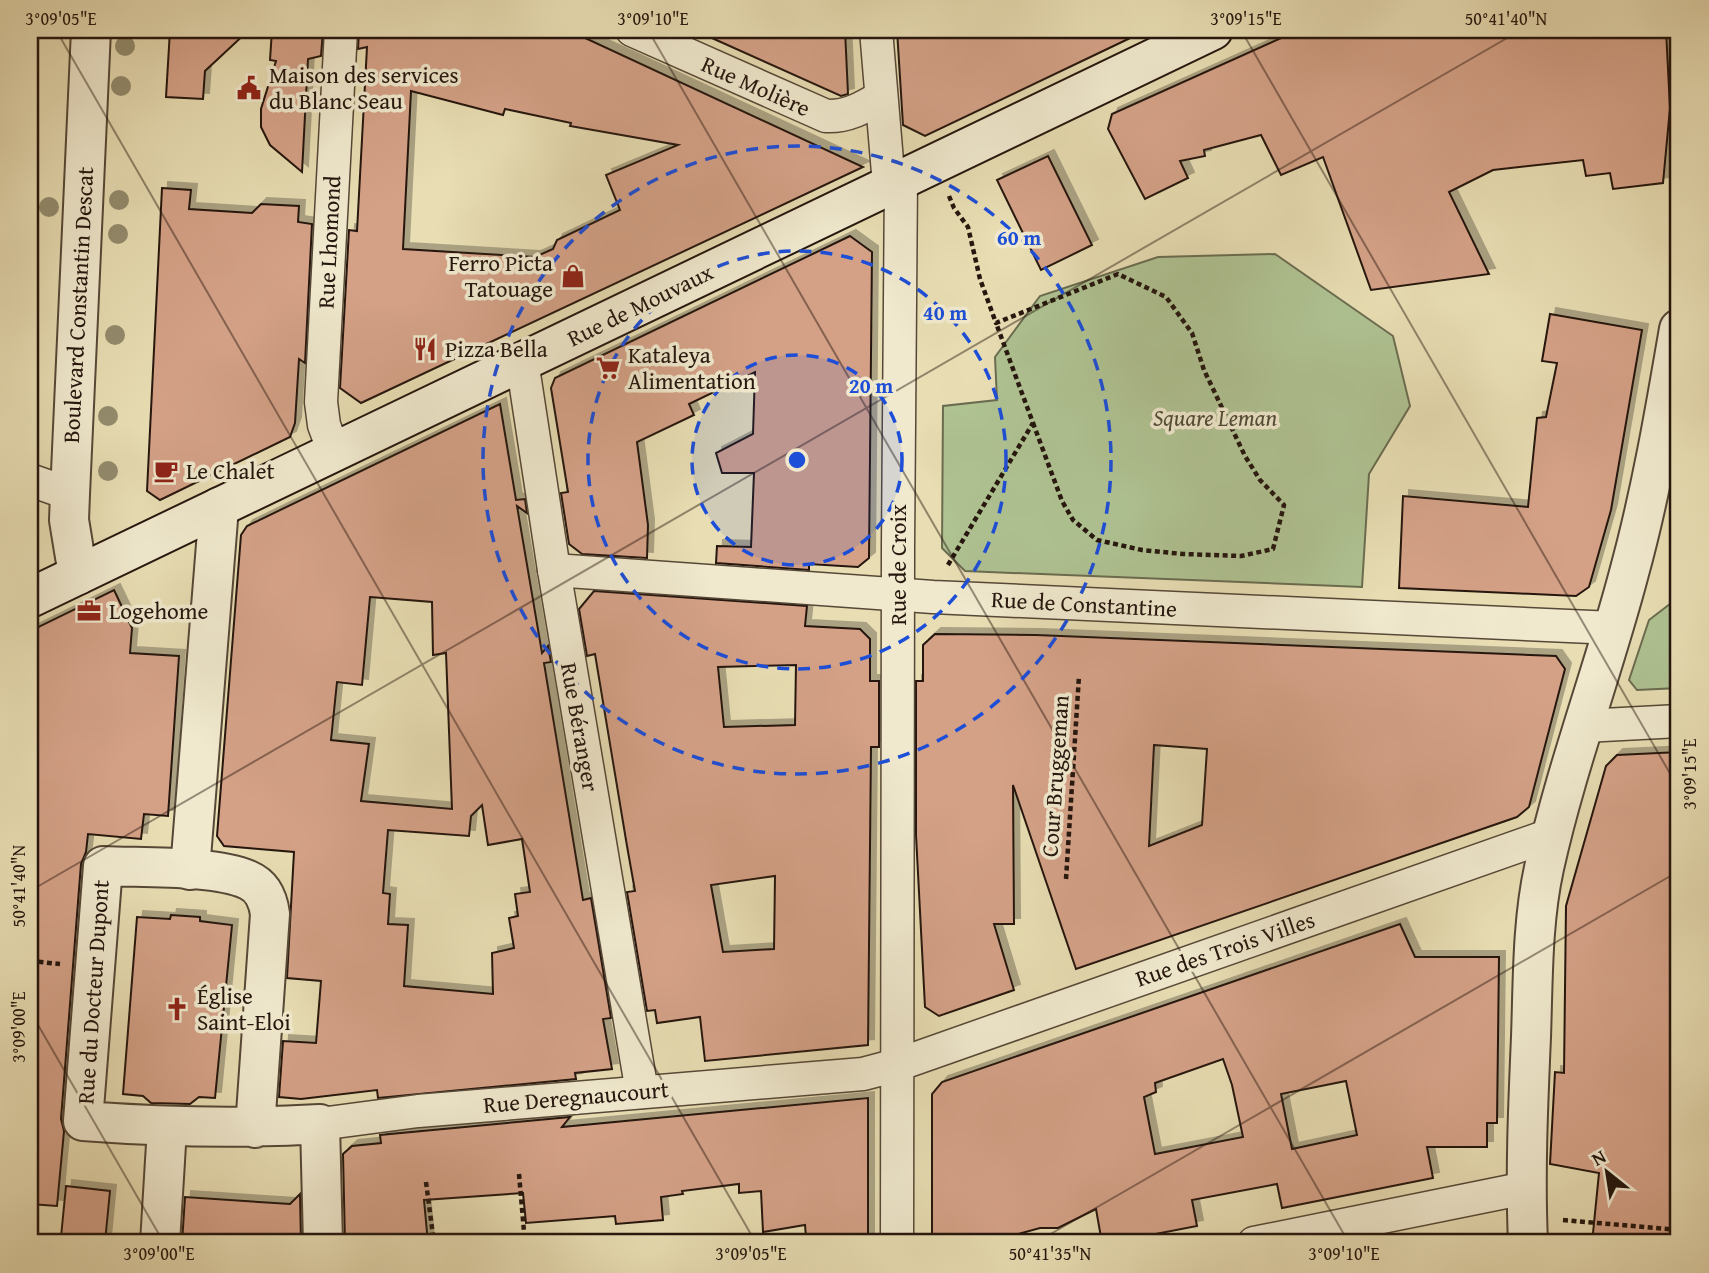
<svg xmlns="http://www.w3.org/2000/svg" width="1709" height="1273" viewBox="0 0 1709 1273" font-family="'Gentium Book Plus',serif">
<style>
.green{fill:#afc292;stroke:#6a6c50;stroke-width:2}
.building{fill:#d4a187;stroke:#25160e;stroke-width:2;fill-rule:evenodd;filter:url(#shadow)}
.lines{fill:none;stroke-linecap:round;stroke-linejoin:round}
.minor-casing{stroke:#564837;stroke-width:35}
.tertiary-casing{stroke:#564837;stroke-width:42}
.secondary-casing{stroke:#25160e;stroke-width:42}
.path{stroke:#25160e;stroke-width:4.5;stroke-dasharray:5 3.5;stroke-linecap:butt}
.minor{stroke:#f0e9ce;stroke-width:32}
.tertiary{stroke:#f0e9ce;stroke-width:38}
.secondary{stroke:#f0e9ce;stroke-width:38}
.tree{fill:#938c6e}
.ticks{fill:none;stroke:#25160e;stroke-width:2;stroke-opacity:0.45}
.ring{fill:none;stroke:#1d4ed8;stroke-width:3.5;stroke-dasharray:12 9}
.labels{text-anchor:middle;stroke-width:7;stroke-linejoin:round;paint-order:stroke}
.poi-label{font-size:23px;fill:#25160e;stroke:#f0e9ce;text-anchor:start}
.street-label{font-size:23px;fill:#25160e;stroke:#f0e9ce}
.park-label{font-size:23px;font-style:italic;fill:#4e4a36;stroke:#f0e9ce}
.centre{fill:#1d4ed8;stroke:#f0e9ce;stroke-width:3.5}
.ring-label{font-size:21px;text-anchor:middle;font-weight:bold;fill:#1d4ed8;stroke:#f0e9ce;stroke-width:7;stroke-linejoin:round;paint-order:stroke}
.neatline{fill:none;stroke:#25160e;stroke-width:2.5}
.ticks-label{font-size:18px;text-anchor:middle;fill:#25160e}
</style>
<defs>
<filter id="shadow"><feDropShadow dx="6" dy="-6" stdDeviation="0" flood-color="#0004"/></filter>
</defs>
<rect width="100%" height="100%" fill="#e8ddb3"/>
<filter id="stains"><feTurbulence type="fractalNoise" baseFrequency=".00286" numOctaves="4"/><feColorMatrix values="0 0 0 0 .2 0 0 0 0 .09 0 0 0 0 .02 0 0 0 .5 -.17"/></filter>
<radialGradient id="worn" r=".72"><stop offset=".6" stop-color="#630" stop-opacity="0"/><stop offset="1" stop-color="#630" stop-opacity=".3"/></radialGradient>
<g class="green">
<path d="M1275 254 1393 336 1410 406 1369 474 1362 587 965 571 942 548 943 406 997 400 995 357 1040 296 1158 257Z"/>
<path d="M1679 597V688L1637 690 1629 680 1649 620Z"/>
</g>
<g class="building">
<path d="M170 30H249L205 71 203 99 166 97Z"/>
<path d="M272 30H323L321 56 308 59 302 172 270 145 261 127V109L276 61 270 60Z"/>
<path d="M359 30H568L863 167 361 403 340 388 349 230 357 231 367 47 358 49ZM411 91 503 115 505 109 571 123 570 126 678 145 606 175 620 210 557 240 553 249 535 257 403 249Z"/>
<path d="M694 30H845L848 94 841 96Z"/>
<path d="M897 30H1147L925 136 903 125Z"/>
<path d="M1299 30H1666L1670 108 1663 183 1613 189 1610 173 1586 176 1583 160 1493 170 1449 192 1489 274 1371 290 1323 157 1281 175 1261 135 1204 150 1205 156 1180 161 1188 178 1145 199 1108 129 1112 114Z"/>
<path d="M1048 156 1092 245 1041 270 997 180Z"/>
<path d="M162 188 191 190 189 209 252 213 261 204 299 206 298 222 312 224 305 363 299 359 295 423 290 437 160 500 147 491Z"/>
<path d="M850 236 872 252 869 558 858 567 809 564V570L716 563 717 546 751 547 754 473H722L716 453 753 434 755 372 689 404 694 415 637 442 648 525 647 558 582 554 569 544 561 493 568 492 551 388 555 378Z"/>
<path d="M1550 314 1642 330 1611 510 1589 587 1576 596 1399 588 1403 496 1528 507 1537 418 1546 417 1557 363 1542 361Z"/>
<path d="M500 404 516 500 525 499 527 513 517 506 542 653 548 646 551 662 544 663 583 900 591 898 611 1018 603 1019 612 1069 575 1073 576 1079 378 1098 377 1090 301 1099 279 1097 283 1041 316 1043 321 981 287 978 294 852 224 846 217 836 241 535 247 526ZM370 597 432 602 433 655 446 653 452 809 361 801 369 744 331 740 337 682 362 685ZM482 805 488 845 522 839 530 892 515 894 518 916 509 918 514 948 492 953 493 994 404 986 408 925 388 924 390 894 383 893 388 830 469 836 471 816Z"/>
<path d="M114 590 132 628 130 653 179 656 168 816 144 814 141 839 88 834 86 852 81 864 61 1119 64 1131 57 1206 30 1204V999H32L38 941H30V631Z"/>
<path d="M594 591 807 606 805 626 860 629 870 639V681H879V747H871L868 1045 705 1061 700 1017 657 1023 655 1010 647 1011 627 892 635 891 627 846 595 654 587 656 579 609ZM796 665 795 725 724 727 718 667ZM775 876 774 949 723 952 711 885Z"/>
<path d="M935 634 1036 635 1556 656 1565 669 1529 807 1517 817 1076 969 1013 785 1014 924H994L1014 990 939 1016 925 1007 916 835V681H923V645ZM1154 745 1207 749 1202 825 1149 846Z"/>
<path d="M1679 752V1241L1658 1239 1657 1243H1592L1599 1173 1550 1164 1555 1072 1564 1073 1566 906 1606 766 1617 755Z"/>
<path d="M171 915 200 917V921L232 925 215 1098 199 1097 190 1104 151 1103 143 1096 123 1094 137 917 170 919Z"/>
<path d="M1400 924 1415 957H1499L1497 1123H1487V1147H1427L1433 1178 1282 1208 1277 1184 1192 1200 1197 1226 1109 1243H1102L1096 1209 1058 1228H1040L1007 1237V1243H932V1094L942 1082ZM1223 1059 1232 1085 1243 1137 1155 1154 1144 1097 1156 1092 1155 1083ZM1346 1081 1357 1135 1292 1149 1281 1094Z"/>
<path d="M868 1098V1243H837V1238L806 1237 805 1225 763 1232 761 1191 739 1193V1184L682 1191 683 1194 661 1197 663 1220 616 1224 615 1216 526 1223 523 1193 424 1200 428 1243H345L343 1154 352 1146 381 1143 380 1135 570 1117 562 1127Z"/>
<path d="M66 1186 110 1191 105 1242 61 1237Z"/>
<path d="M300 1194 301 1243H182L185 1197 290 1204Z"/>
</g>
<g class="lines">
<g class="minor-casing">
<g id="minor">
<path d="M632 30 826 116C847 117 863 108 881 97"/>
<path d="M876 30 889 185"/>
<path d="M522 361 554 570 642 1092"/>
<path d="M334 452 324 425 321 402 341 30"/>
<path d="M30 480 70 494"/>
<path d="M554 570 933 597 1614 628"/>
<path d="M1584 726 1679 721"/>
<path d="M320 1124 418 1111 863 1074 897 1065 1553 834"/>
<path d="M897 1243 898 546 901 179"/>
<path d="M1254 1243 1526 1188"/>
</g>
</g>
<g class="tertiary-casing">
<g id="tertiary">
<path d="M78 575 69 520 70 494 91 30"/>
<path d="M190 870 219 507"/>
<path d="M255 1128 270 914C268 899 262 886 248 880 215 865 141 868 103 866L83 1121C163 1127 241 1129 320 1124L323 1243"/>
<path d="M160 1243 167 1128"/>
<path d="M1528 1243C1525 1174 1528 1106 1531 1037 1533 981 1532 923 1544 868 1566 768 1603 672 1629 573 1651 493 1665 411 1679 329"/>
</g>
</g>
<g class="secondary-casing">
<path id="secondary" d="M30 598 1213 30"/>
</g>
<g class="path">
<path d="M949 196 954 208 968 227 980 279 996 323 1118 274 1166 297 1192 333 1204 370 1245 456 1260 480 1284 505 1273 549 1241 556 1183 554 1142 550 1097 540 1073 520 1062 501 1033 423"/>
<path d="M948 565 1033 423 996 323"/>
<path d="M1066 879 1079 676"/>
<path d="M30 961 60 964"/>
<path d="M519 1174 525 1243"/>
<path d="M426 1182 434 1243"/>
<path d="M1563 1220 1679 1230"/>
</g>
<use href="#minor" class="minor"/>
<use href="#tertiary" class="tertiary"/>
<use href="#secondary" class="secondary"/>
</g>
<g class="tree">
<circle cx="125" cy="46" r="10"/>
<circle cx="121" cy="86" r="10"/>
<circle cx="119" cy="200" r="10"/>
<circle cx="49" cy="207" r="10"/>
<circle cx="118" cy="234" r="10"/>
<circle cx="115" cy="335" r="10"/>
<circle cx="108" cy="416" r="10"/>
<circle cx="108" cy="471" r="10"/>
</g>
<path class="ticks" d="M56 30 756 1243M648 30 1349 1243M1241 30 1679 789M30 891 1521 30M30 1011 164 1243M1035 1243 1679 871"/>
<circle cx="797" cy="460" r="105" fill="#1d4ed8" fill-opacity=".12"/>
<g class="ring">
<circle cx="797" cy="460" r="105"/>
<circle cx="797" cy="460" r="209"/>
<circle cx="797" cy="460" r="314"/>
</g>
<defs>
<g id="civic-bare" transform="scale(1.89)"><path d="M-.6-6.5H3V-4.5H.6V-3L4-1V1h2V6H-6V1h2V-1L-.6-3ZM-1.2 2.5V6h2.4V2.5Z" fill="#8f2418" stroke="#f0e9ce" stroke-width="2.5" paint-order="stroke"/></g>
<g id="shop-bare" transform="scale(1.89)"><path d="M-5-2.5h2.3a2.7 3.5 0 0 1 5.4 0H5L5.5 6h-11ZM-1.5-2.5h3a1.5 2.3 0 0 0-3 0Z" fill="#8f2418" stroke="#f0e9ce" stroke-width="2.5" paint-order="stroke"/></g>
<g id="restaurant-bare" transform="scale(1.89)"><path d="M-5-6h1v4h1v-4h1v4h1v-4h1v5L-1.5 .5V6h-2V.5L-5-1ZM5-6V6H3V1.5H1.5Q1.5-4 5-6Z" fill="#8f2418" stroke="#f0e9ce" stroke-width="2.5" paint-order="stroke"/></g>
<g id="supermarket-bare" transform="scale(1.89)"><path d="M-6-5.5h2.5l.6 2H6L4.5 2H-2.5L-4.4-4H-6ZM-1.5 3.2a1.3 1.3 0 1 0 .1 0ZM3 3.2a1.3 1.3 0 1 0 .1 0Z" fill="#8f2418" stroke="#f0e9ce" stroke-width="2.5" paint-order="stroke"/></g>
<g id="cafe-bare" transform="scale(1.89)"><path d="M-5.5-4.5H6V0H3Q3 3.5 0 3.5H-2.5Q-5.5 3.5-5.5 0ZM3-3.2v2h1.7v-2ZM-6 4.5H4V6H-6Z" fill="#8f2418" stroke="#f0e9ce" stroke-width="2.5" paint-order="stroke"/></g>
<g id="office-bare" transform="scale(1.89)"><path d="M-6-3h4V-5.5h4V-3h4V5H-6ZM-1-4.5V-3h2v-1.5ZM-6 0V1H6V0Z" fill="#8f2418" stroke="#f0e9ce" stroke-width="2.5" paint-order="stroke"/></g>
<g id="church-bare" transform="scale(1.89)"><path d="M-1.2-6h2.4v3.5h3.3v2.4h-3.3V6h-2.4V-.1h-3.3v-2.4h3.3Z" fill="#8f2418" stroke="#f0e9ce" stroke-width="2.5" paint-order="stroke"/></g>
</defs>
<g fill-rule="evenodd">
<use href="#civic-bare" x="249" y="88"/>
<use href="#shop-bare" x="573" y="276"/>
<use href="#restaurant-bare" x="425" y="349"/>
<use href="#supermarket-bare" x="608" y="368"/>
<use href="#cafe-bare" x="166" y="471"/>
<use href="#office-bare" x="89" y="611"/>
<use href="#church-bare" x="177" y="1009"/>
</g>
<g class="labels">
<g class="poi-label">
<text x="269" y="83">Maison des services<tspan x="269" dy="26">du Blanc Seau</tspan></text>
<text x="553" y="271" text-anchor="end">Ferro Picta<tspan x="553" dy="26">Tatouage</tspan></text>
<text x="445" y="357">Pizza Bella</text>
<text x="628" y="363">Kataleya<tspan x="628" dy="26">Alimentation</tspan></text>
<text x="186" y="479">Le Chalet</text>
<text x="109" y="619">Logehome</text>
<text x="197" y="1004">Église<tspan x="197" dy="26">Saint-Eloi</tspan></text>
</g>
<g class="street-label">
<text transform="translate(756 86) rotate(24)" y="8">Rue Molière</text>
<text transform="translate(329 242) rotate(-87)" y="8">Rue Lhomond</text>
<text transform="translate(78 305) rotate(-87)" y="8">Boulevard Constantin Descat</text>
<text transform="translate(640 305) rotate(-26)" y="8">Rue de Mouvaux</text>
<text transform="translate(898 565) rotate(-90)" y="8">Rue de Croix</text>
<text transform="translate(1084 604) rotate(3)" y="8">Rue de Constantine</text>
<text transform="translate(580 727) rotate(80)" y="8">Rue Béranger</text>
<text transform="translate(1055 776) rotate(-86)" y="8">Cour Bruggeman</text>
<text transform="translate(1225 949) rotate(-19)" y="8">Rue des Trois Villes</text>
<text transform="translate(93 992) rotate(-86)" y="8">Rue du Docteur Dupont</text>
<text transform="translate(576 1097) rotate(-5)" y="8">Rue Deregnaucourt</text>
</g>
<g class="park-label">
<text x="1215" y="426">Square Leman</text>
</g>
</g>
<circle cx="797" cy="460" r="10" class="centre"/>
<g class="ring-label">
<text x="1019" y="245">60 m</text>
<text x="945" y="320">40 m</text>
<text x="871" y="393">20 m</text>
</g>
<rect width="1709" height="1273" fill="none" stroke="#e8ddb3" stroke-width="77"/>
<g transform="translate(1607 1172) rotate(330)" stroke="#f0e9ce" stroke-width="5" paint-order="stroke">
<path d="M0-5L12 26L0 18L-12 26Z" fill="#25160e"/>
<text y="-10" font-size="19" font-weight="bold" text-anchor="middle" fill="#25160e">N</text>
</g>
<rect x="38" y="38" width="1632" height="1196" class="neatline"/>
<g class="ticks-label">
<text x="61" y="25">3°09'05"E</text>
<text x="653" y="25">3°09'10"E</text>
<text x="1246" y="25">3°09'15"E</text>
<text x="1506" y="25">50°41'40"N</text>
<text transform="translate(1690 774) rotate(-90)" y="6">3°09'15"E</text>
<text transform="translate(19 886) rotate(-90)" y="6">50°41'40"N</text>
<text transform="translate(19 1027) rotate(-90)" y="6">3°09'00"E</text>
<text x="159" y="1260">3°09'00"E</text>
<text x="751" y="1260">3°09'05"E</text>
<text x="1050" y="1260">50°41'35"N</text>
<text x="1344" y="1260">3°09'10"E</text>
</g>
<rect width="100%" height="100%" filter="url(#stains)"/>
<rect width="100%" height="100%" fill="url(#worn)"/>
</svg>
